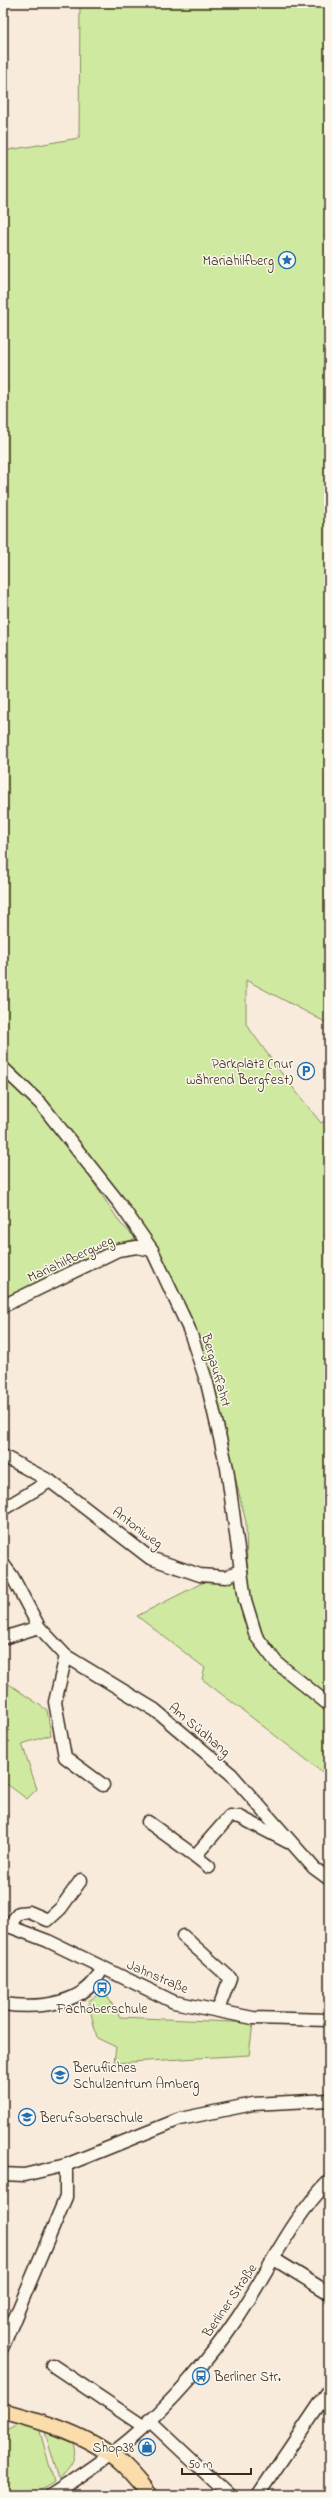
<svg xmlns="http://www.w3.org/2000/svg" width="332" height="2498" viewBox="0 0 332 2498" font-family="'Indie Flower',sans-serif">
<style>
.green{fill:#cfeaa0;stroke:#858a5f}
.lines{fill:none;stroke-linecap:round;stroke-linejoin:round}
.minor-casing{stroke:#3b2a1e;stroke-width:15}
.major-casing{stroke:#3b2a1e;stroke-width:18}
.minor{stroke:#fbf7ec;stroke-width:12}
.major{stroke:#faddab;stroke-width:15}
.labels{text-anchor:middle;stroke-width:3;stroke-linejoin:round;paint-order:stroke}
.poi-label{font-size:14px;fill:#3b2a1e;stroke:#fbf7ec;text-anchor:end}
.street-label{font-size:14px;fill:#3b2a1e;stroke:#fbf7ec}
</style>
<rect width="100%" height="100%" fill="#f8ebdc"/>
<filter id="ink" filterUnits="userSpaceOnUse"><feTurbulence type="fractalNoise" baseFrequency=".025" numOctaves="2"/><feDisplacementMap in="SourceGraphic" scale="8" xChannelSelector="R" yChannelSelector="G"/><feConvolveMatrix kernelMatrix="1 2 1 2 8 2 1 2 1" color-interpolation-filters="sRGB"/></filter>
<g filter="url(#ink)">
<g class="green">
<path d="M80 3H329V1024L246 980V1024L279 1070 321 1123 329 1119V1777L202 1679 205 1668 137 1616 204 1582 226 1577 247 1567 246 1522 223 1428 155 1244 46 1111 121 1224 136 1238 3 1300V151L79 138Z"/>
<path d="M3 1680 47 1710 51 1735 22 1744 37 1789 27 1799 3 1781Z"/>
<path d="M104 1991 120 2017 253 2023 249 2055 114 2063 116 2047 97 2038 88 2001Z"/>
<path d="M23 2422 39 2428 54 2482 34 2495H3V2432Z"/>
<path d="M45 2432 73 2443C78 2460 70 2468 59 2479Z"/>
</g>
<g class="lines">
<g class="minor-casing">
<g id="minor">
<path d="M3 1068 41 1104 120 1204 152 1250 189 1329 207 1383 227 1468 245 1600 256 1636 276 1662 329 1705"/>
<path d="M3 1306 118 1250 137 1247 152 1250"/>
<path d="M3 1456 50 1481 150 1558 200 1575 226 1577 241 1570"/>
<path d="M3 1509 50 1481"/>
<path d="M3 1564 12 1576 39 1627 66 1656 155 1710 231 1774 314 1868 329 1879"/>
<path d="M3 1638 39 1627"/>
<path d="M66 1656 55 1702 65 1757 103 1785"/>
<path d="M148 1822 195 1856 230 1816 240 1817 288 1842"/>
<path d="M195 1856 209 1867"/>
<path d="M3 1924 48 1941 174 2002 253 2018 329 2020"/>
<path d="M9 1925 19 1913 29 1912 48 1920 61 1908 81 1880"/>
<path d="M183 1936 230 1978 218 2010"/>
<path d="M3 2004C37 2009 88 2005 102 1968"/>
<path d="M3 2174 24 2175 66 2165 180 2119 253 2104 329 2100"/>
<path d="M274 2259 329 2293"/>
<path d="M3 2346 66 2197V2165"/>
<path d="M52 2365 143 2426"/>
<path d="M149 2420 229 2495"/>
<path d="M51 2495C78 2478 106 2459 130 2439 170 2405 209 2360 238 2317 268 2272 291 2219 329 2181"/>
<path d="M258 2495 329 2390"/>
</g>
</g>
<g class="major-casing">
<path id="major" d="M3 2411C44 2422 91 2435 123 2465 133 2474 141 2485 150 2495"/>
</g>
<use href="#minor" class="minor"/>
<use href="#major" class="major"/>
</g>
</g>
<defs>
<g id="sight-ring" transform="scale(0.9)"><circle r="9.5" fill="#fbf7ec" stroke="#1f6fb2" stroke-width="1.5"/><path d="M0-6L1.8-2.2L6-1.7L2.9 1.2L3.7 5.4L0 3.3L-3.7 5.4L-2.9 1.2L-6-1.7L-1.8-2.2Z" fill="#1f6fb2"/></g>
<g id="parking-ring" transform="scale(0.9)"><circle r="9.5" fill="#fbf7ec" stroke="#1f6fb2" stroke-width="1.5"/><path d="M-3.5-5.5H1a3.5 3.5 0 0 1 0 7H-1V5.5H-3.5ZM-1-3.4V-.6H.8a1.4 1.4 0 0 0 0-2.8Z" fill="#1f6fb2"/></g>
<g id="bus-ring" transform="scale(0.9)"><circle r="9.5" fill="#fbf7ec" stroke="#1f6fb2" stroke-width="1.5"/><path d="M-5-6H5V4H4V6H2V4H-2V6H-4V4H-5ZM-3.5-4V0h7V-4ZM-3.5 1.2v1.5H-2V1.2ZM2 1.2v1.5H3.5V1.2Z" fill="#1f6fb2"/></g>
<g id="school-ring" transform="scale(0.9)"><circle r="9.5" fill="#fbf7ec" stroke="#1f6fb2" stroke-width="1.5"/><path d="M0-5L7-2L0 1L-7-2ZM-4 1L0 2.5L4 1V4Q0 6-4 4Z" fill="#1f6fb2"/></g>
<g id="shop-ring" transform="scale(0.9)"><circle r="9.5" fill="#fbf7ec" stroke="#1f6fb2" stroke-width="1.5"/><path d="M-5-2.5h2.3a2.7 3.5 0 0 1 5.4 0H5L5.5 6h-11ZM-1.5-2.5h3a1.5 2.3 0 0 0-3 0Z" fill="#1f6fb2"/></g>
</defs>
<g fill-rule="evenodd">
<use href="#sight-ring" x="287" y="260"/>
<use href="#parking-ring" x="306" y="1071"/>
<use href="#bus-ring" x="102" y="1988"/>
<use href="#school-ring" x="60" y="2075"/>
<use href="#school-ring" x="27" y="2117"/>
<use href="#bus-ring" x="201" y="2376"/>
<use href="#shop-ring" x="147" y="2447"/>
</g>
<g class="labels">
<g class="poi-label">
<text x="274" y="265">Mariahilfberg</text>
<text x="293" y="1068">Parkplatz (nur<tspan x="293" dy="16">während Bergfest)</tspan></text>
<text x="102" y="2013" text-anchor="middle">Fachoberschule</text>
<text x="73" y="2072" text-anchor="start">Berufliches<tspan x="73" dy="16">Schulzentrum Amberg</tspan></text>
<text x="40" y="2122" text-anchor="start">Berufsoberschule</text>
<text x="214" y="2381" text-anchor="start">Berliner Str.</text>
<text x="134" y="2452">Shop38</text>
</g>
<g class="street-label">
<text transform="translate(70 1258) rotate(-25)" y="5">Mariahilfbergweg</text>
<text transform="translate(217 1370) rotate(74)" y="5">Bergauffahrt</text>
<text transform="translate(138 1527) rotate(37)" y="5">Antoniweg</text>
<text transform="translate(200 1729) rotate(40)" y="5">Am Südhang</text>
<text transform="translate(158 1976) rotate(23)" y="5">Jahnstraße</text>
<text transform="translate(229 2300) rotate(-56)" y="5">Berliner Straße</text>
</g>
</g>
<rect width="332" height="2498" fill="none" stroke="#fbf7ec" stroke-width="16"/>
<rect x="8" y="8" width="316" height="2482" fill="none" stroke="#3b2a1e" stroke-width="1.5" filter="url(#ink)"/>
<path d="M182 2468v6h69v-6" fill="none" stroke="#3b2a1e" stroke-width="2"/>
<text x="188" y="2468" font-size="12" fill="#3b2a1e" stroke="#fbf7ec" stroke-width="3" paint-order="stroke">50 m</text>
</svg>
